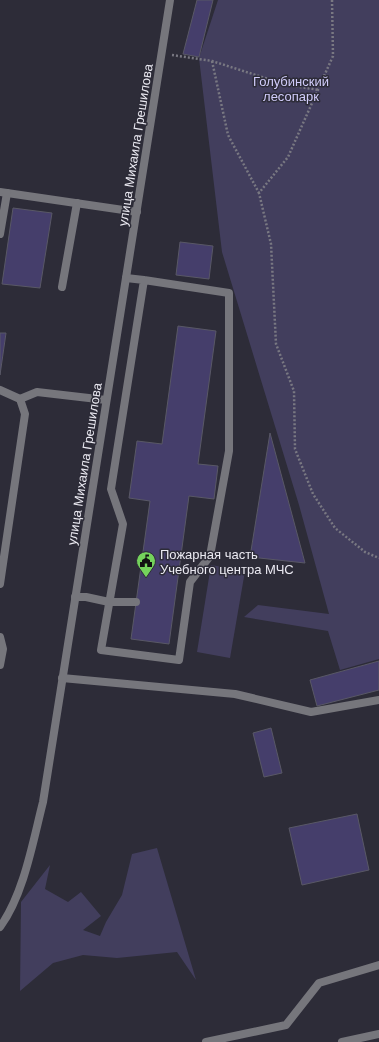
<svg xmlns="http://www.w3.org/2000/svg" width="379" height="1042" viewBox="0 0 379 1042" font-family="Arial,sans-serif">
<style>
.green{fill:#423e5d}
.building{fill:#453e6b;stroke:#595866}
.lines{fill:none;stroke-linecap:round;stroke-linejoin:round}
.path{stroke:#797882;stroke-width:2.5;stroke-dasharray:2 2;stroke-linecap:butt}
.service{stroke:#76767c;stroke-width:8}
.minor{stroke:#76767c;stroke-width:8}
.labels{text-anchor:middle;stroke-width:3;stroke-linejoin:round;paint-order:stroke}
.park-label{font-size:13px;fill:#d1ccfa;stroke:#2d2c38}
.street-label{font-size:13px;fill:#ebeaf2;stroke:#2d2c38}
.poi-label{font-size:13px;fill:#ebeaf2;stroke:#2d2c38;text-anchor:start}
</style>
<rect width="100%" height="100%" fill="#2d2c38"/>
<g class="green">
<path d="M218 0H379V659L340 670 328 631 244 617 258 605 329 614 299 505 222 252 199 58Z"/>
<path d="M211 565 245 571 230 658 197 652Z"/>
<path d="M157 848 196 980 177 952 117 958 83 955 53 963 20 991 21 902 50 865 45 889 68 902 81 892 101 916 83 930 100 936 106 922 122 895 132 854Z"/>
</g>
<g class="building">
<path d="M197 0H213L199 57 183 54Z"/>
<path d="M13 208 52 213 40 288 2 284Z"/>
<path d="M180 242 213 246 209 279 176 275Z"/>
<path d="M178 326 216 331 198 464 218 466 214 499 189 496 169 644 131 639 150 501 129 498 137 441 162 444Z"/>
<path d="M0 333H6L0 375Z"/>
<path d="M270 433 305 563 250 557Z"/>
<path d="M379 661V690L317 706 310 680Z"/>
<path d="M271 728 282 773 264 777 253 733Z"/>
<path d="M357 814 369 870 302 885 289 828Z"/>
</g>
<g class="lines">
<g class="path">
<path d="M332 0 333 56 288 157 259 193 271 244 276 344 294 391 295 449 313 494 335 528 365 552 379 558"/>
<path d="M172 55 212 61 287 85 319 90"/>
<path d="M212 61 228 135 259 193"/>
</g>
<g class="service">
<path d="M0 192 137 212"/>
<path d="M0 234 7 193"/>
<path d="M126 278 144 280 229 293V451L210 556 190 582 179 660 101 650 123 524 111 489 144 280"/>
<path d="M62 287 77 203"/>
<path d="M0 390 20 399 25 414 0 584"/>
<path d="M20 399 37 392 106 400"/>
<path d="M75 597H86L109 602H136"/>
<path d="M0 637 3 649 0 665"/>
<path d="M62 678 235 694 311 712 379 700"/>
<path d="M206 1042 286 1025 319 983 379 965"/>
<path d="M342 1042 379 1034"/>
</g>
<path class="minor" d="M0 927C24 894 33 841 43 802L170 0"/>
</g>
<defs>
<g id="civic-pin" transform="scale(1)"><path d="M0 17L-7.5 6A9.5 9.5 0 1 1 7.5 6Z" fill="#74d25c" stroke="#2d2c38"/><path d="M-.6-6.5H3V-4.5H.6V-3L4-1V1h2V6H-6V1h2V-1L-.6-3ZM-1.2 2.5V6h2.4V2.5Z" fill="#111"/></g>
</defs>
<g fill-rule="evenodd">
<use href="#civic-pin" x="146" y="561"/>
</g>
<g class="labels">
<g class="park-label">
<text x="291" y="86">Голубинский<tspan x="291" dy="15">лесопарк</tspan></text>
</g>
<g class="street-label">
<text transform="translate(135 145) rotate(-81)" y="5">улица Михаила Грешилова</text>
<text transform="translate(84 464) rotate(-81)" y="5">улица Михаила Грешилова</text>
</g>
<g class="poi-label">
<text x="160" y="559">Пожарная часть<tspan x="160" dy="15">Учебного центра МЧС</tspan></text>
</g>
</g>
</svg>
